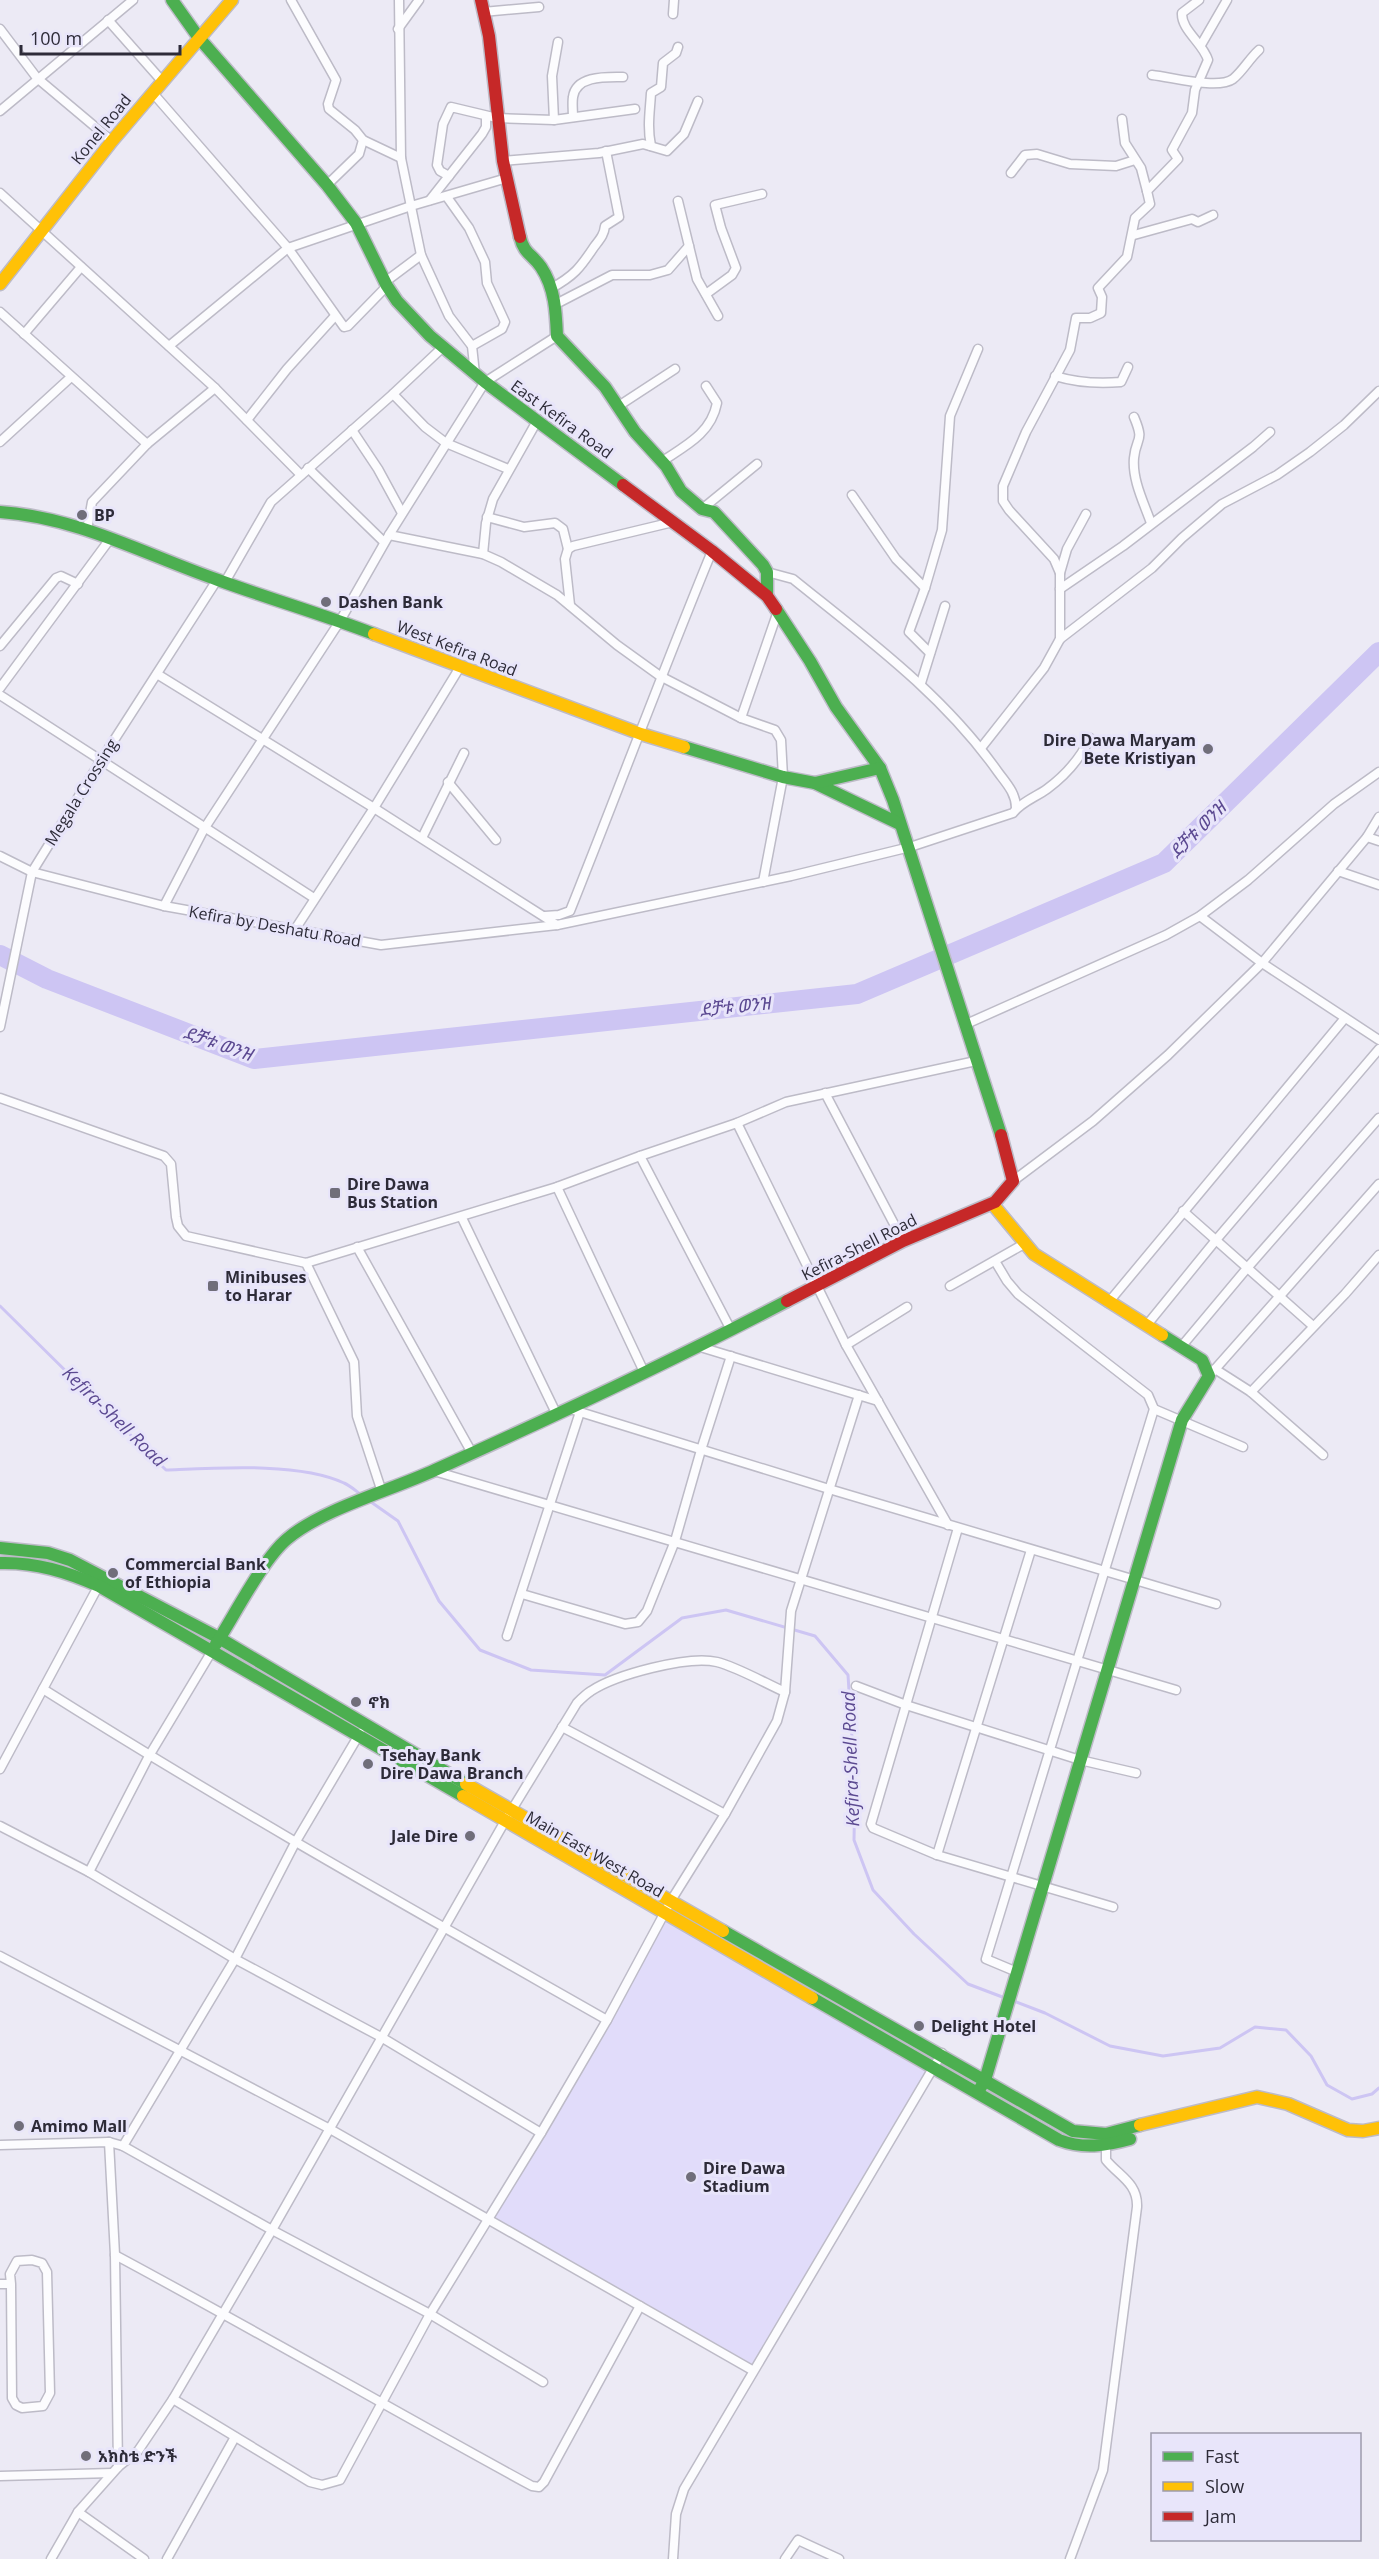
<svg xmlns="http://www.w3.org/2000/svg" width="1379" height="2559" viewBox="0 0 1379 2559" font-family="'Open Sans','Noto Sans Ethiopic',sans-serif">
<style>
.green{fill:#e1dcfa}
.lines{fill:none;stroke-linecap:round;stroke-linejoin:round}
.stream{stroke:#cdc5f3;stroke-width:3}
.river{stroke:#cdc5f3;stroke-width:20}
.street-casing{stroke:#bdbbc7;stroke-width:11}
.fast-casing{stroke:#bdbbc7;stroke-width:15}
.slow-casing{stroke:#bdbbc7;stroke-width:15}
.jam-casing{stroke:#bdbbc7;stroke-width:15}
.street{stroke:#fcfcfe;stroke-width:8}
.fast{stroke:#4caf50;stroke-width:12}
.slow{stroke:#ffc107;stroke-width:12}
.jam{stroke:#c62828;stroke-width:12}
.poi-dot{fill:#706e7a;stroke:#e8e5fa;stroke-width:2}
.labels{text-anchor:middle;stroke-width:6;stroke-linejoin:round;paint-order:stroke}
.street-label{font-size:16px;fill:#2d2b38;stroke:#e8e5fa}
.poi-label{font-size:16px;font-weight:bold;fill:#2d2b38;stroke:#e8e5fa;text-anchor:start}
.water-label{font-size:18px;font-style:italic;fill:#5b4991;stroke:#e8e5fa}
</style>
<rect width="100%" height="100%" fill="#eceaf5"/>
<path class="green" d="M665 1913 934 2065 752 2370 487 2220Z"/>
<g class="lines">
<g class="stream">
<path d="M0 1306 166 1470C215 1468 300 1462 344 1483 351 1486 357 1492 363 1496"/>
<path d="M371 1502 398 1521 439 1601 480 1650 531 1670 605 1675 682 1618 726 1610 815 1636 848 1675 855 1785 854 1840 873 1890 914 1934 968 1984 1005 1998"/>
<path d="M1011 2000 1045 2013 1110 2046 1163 2056 1220 2048 1255 2027 1286 2030 1311 2056 1327 2085 1352 2099 1372 2094 1379 2088"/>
</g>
<path class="river" d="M0 955 47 979 254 1059 857 994 1164 863 1379 652"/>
<g class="street-casing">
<g id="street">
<path d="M291 0 336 80 328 104 329 109 355 130 363 140 401 158"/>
<path d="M399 0 401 158 421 255 449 316 472 346 475 374"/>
<path d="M483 12 539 7"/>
<path d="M673 14 674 0"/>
<path d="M108 20 162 81"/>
<path d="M0 29 37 78 112 141"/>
<path d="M398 29 419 0"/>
<path d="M1201 45 1227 0"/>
<path d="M1152 75C1172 77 1218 90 1233 79 1243 71 1249 59 1259 50"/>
<path d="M152 92 288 248 344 327 348 326 387 286"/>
<path d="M0 111 133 0"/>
<path d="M573 117C573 111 572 103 573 97 576 75 607 77 623 77"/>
<path d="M1122 119 1125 143 1141 168 1147 191"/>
<path d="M554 120 552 76 558 42"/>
<path d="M651 146C647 127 650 111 651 93L661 87 663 63 676 53 678 47"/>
<path d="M503 161 599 153 643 144 667 151 684 134 698 101"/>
<path d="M1011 173 1025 155 1037 154 1070 164 1116 166 1135 160"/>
<path d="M449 176 440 171 437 165 443 124 451 107 497 118 554 120 635 109"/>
<path d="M327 185 359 154 363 140"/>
<path d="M0 193 215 388 301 475"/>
<path d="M447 197 469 228 485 262 487 283 505 322 502 329 472 346"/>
<path d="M430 200 482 134 486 127V116"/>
<path d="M678 201 697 279 718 316"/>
<path d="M1134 235 1192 219 1198 222 1213 215"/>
<path d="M385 282 421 255"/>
<path d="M550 289C574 276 580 268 594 247 600 239 604 235 605 226L619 217 606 151"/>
<path d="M706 294 732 275 736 268 721 228 715 205 762 194"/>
<path d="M556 304 612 275H650L668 270 689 246"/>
<path d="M0 312 147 444"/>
<path d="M24 334 81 267"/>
<path d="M169 346 288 248 411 206 507 178"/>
<path d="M1055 376C1078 383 1098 384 1121 382L1128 367"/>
<path d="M393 394 425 427 446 443 508 469"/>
<path d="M620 405 675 369"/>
<path d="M1134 417C1145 443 1136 436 1134 458 1132 480 1144 503 1151 523"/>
<path d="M247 420 287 369 335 316"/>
<path d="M352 430 378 469 402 513"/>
<path d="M0 442 71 377"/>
<path d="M661 462C685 446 711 434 717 403L706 386"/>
<path d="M308 468 384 542"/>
<path d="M852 495 896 559 925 588"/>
<path d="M702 509 757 464"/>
<path d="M487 517 524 527 555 523 563 529 568 549"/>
<path d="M87 530 92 502 147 444 215 388"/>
<path d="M389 535 483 554 501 562 557 595 617 645 660 676 741 718 775 730 781 740 783 777 763 882"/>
<path d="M483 554 486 523 493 499 537 421"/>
<path d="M767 572 793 579C866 638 943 694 998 772 1006 783 1016 793 1016 808"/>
<path d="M1060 573 1054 559 1009 510 1003 501V486L1026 432 1070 350 1076 318H1090L1101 313 1102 297 1098 288 1127 257 1135 218 1150 204 1147 191 1178 159 1172 150 1192 113 1195 90 1208 60C1203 43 1181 30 1182 13L1199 0"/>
<path d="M225 582 271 502 393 394 442 348"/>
<path d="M1060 589 1123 546 1253 447 1270 432"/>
<path d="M570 605 565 559 568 549 573 546 673 522"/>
<path d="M1060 639 1152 568 1182 538 1222 504 1277 475 1310 452 1344 425 1379 391"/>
<path d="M0 646 56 578 61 576 78 584"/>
<path d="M930 653 909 632 925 588 942 530 950 416 978 349"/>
<path d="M157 674 374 808 557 925"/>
<path d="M921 683 945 606"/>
<path d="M0 688 110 539"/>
<path d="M0 695 314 898"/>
<path d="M741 718 778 611"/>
<path d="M981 748 1044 668 1060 639V573L1067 549 1086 514"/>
<path d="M448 782 496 840"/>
<path d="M1367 837 1379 841"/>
<path d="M422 838 464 753"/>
<path d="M0 856 32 872 164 906 381 945 557 925 791 876 910 847 1013 813C1021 802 1036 797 1047 789 1066 775 1080 759 1090 738"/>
<path d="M1338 871 1379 885"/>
<path d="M164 906 204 829 340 621 389 535 485 382 557 336"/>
<path d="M545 916 559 915 570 911C618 791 663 670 712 551"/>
<path d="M1200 916 1262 963 1379 1040"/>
<path d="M294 931 374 808 460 667"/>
<path d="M964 1025 1166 935 1200 916 1248 880 1334 804 1379 772"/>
<path d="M0 1027 32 872 100 762 217 580"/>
<path d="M825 1093 903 1241"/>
<path d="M0 1098 164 1156 171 1164 176 1217 178 1226 186 1236 306 1263 557 1187 640 1156 737 1123 786 1102 976 1061"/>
<path d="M737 1123 846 1345 948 1525"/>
<path d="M640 1156 731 1330"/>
<path d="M1013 1181 1093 1121 1168 1055 1262 963 1367 837 1379 817"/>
<path d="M557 1187 644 1372"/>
<path d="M1183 1211 1313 1326"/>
<path d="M462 1218 556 1413"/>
<path d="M357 1247 472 1453"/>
<path d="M995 1261 1007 1281 1018 1294 1148 1395 1154 1409 986 1959 1017 1972"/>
<path d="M306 1263 354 1362 357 1416 382 1492"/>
<path d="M950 1286 1024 1244"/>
<path d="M1108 1303 1345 1018"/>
<path d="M1146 1326 1216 1240 1379 1049"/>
<path d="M846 1345 907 1307"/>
<path d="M697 1346 878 1401"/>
<path d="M1181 1347 1248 1267 1379 1118"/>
<path d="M1215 1369 1251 1392 1323 1455"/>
<path d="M1209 1376 1379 1184"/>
<path d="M1251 1392 1345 1294 1379 1255"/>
<path d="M567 1408 829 1489 1216 1604"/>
<path d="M1154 1409 1243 1447"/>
<path d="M434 1471 1176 1690"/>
<path d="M958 1528 871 1824 873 1828 937 1855 1113 1907"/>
<path d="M100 1583 43 1689C228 1806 417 1912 607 2020"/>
<path d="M522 1594 625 1624 638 1622 647 1611 675 1541 701 1450 731 1356"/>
<path d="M507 1636 580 1412"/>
<path d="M856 1686 906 1705 1080 1760 1136 1773"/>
<path d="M562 1727 725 1814"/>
<path d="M0 1769 43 1689"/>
<path d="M0 1826 89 1872 235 1959 381 2037 541 2133"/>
<path d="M937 1855 1031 1550"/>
<path d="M89 1872 149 1756 212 1651"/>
<path d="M0 1956 330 2129 752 2370"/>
<path d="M109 2142 115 2255 118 2467"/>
<path d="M0 2145 109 2142 123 2146 272 2230 173 2399 138 2451 118 2467 78 2512 51 2559"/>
<path d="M123 2146 235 1959 295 1843 360 1733"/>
<path d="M115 2255C255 2330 392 2410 532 2486L539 2487 544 2482 640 2306"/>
<path d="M0 2284H11L10 2274 17 2261 32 2260 42 2263 47 2272 50 2393 43 2406 22 2408 16 2405 12 2398 11 2284"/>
<path d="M543 2382 430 2314 272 2230 505 1821 577 1703C581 1699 586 1694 591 1691 615 1675 688 1655 717 1662 737 1667 765 1683 785 1692"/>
<path d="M173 2399 310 2482 322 2485 340 2480 430 2314 541 2133 607 2020 672 1899 725 1814 777 1721 785 1692 791 1611 859 1395"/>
<path d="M0 2476 112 2473"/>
<path d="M78 2512 144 2559"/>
<path d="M167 2559 235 2437"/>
<path d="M673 2559 676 2514 684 2489 942 2053"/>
<path d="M785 2559 798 2540 839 2559"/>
<path d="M1070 2559 1103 2470 1137 2207C1138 2183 1119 2176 1106 2160V2142"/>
</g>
</g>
<g class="fast-casing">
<g id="fast">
<path d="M172 0 199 38 327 185 356 223 387 286 397 301 430 336 485 382 623 485"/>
<path d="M520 237C524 254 532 254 541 267 555 288 556 312 557 336L605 387 635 432 666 466 681 491 702 509 714 512 763 565 767 572V596"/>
<path d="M0 512C77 517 146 555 218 580 270 599 322 614 374 634"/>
<path d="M776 609 810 661 836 707 880 768 893 800 1001 1135"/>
<path d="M684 747 783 777 815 783 900 824"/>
<path d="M815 783 880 768"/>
<path d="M0 1548 48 1553 70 1560 219 1638 466 1784"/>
<path d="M0 1563C36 1562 67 1572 99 1586L463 1796"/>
<path d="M216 1644C234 1616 263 1559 287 1539 322 1509 392 1490 435 1470 553 1417 672 1361 787 1301"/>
<path d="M723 1931 1073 2131 1106 2134 1140 2125"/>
<path d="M812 1998 1059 2140C1083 2149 1105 2146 1130 2139"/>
<path d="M978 2092 985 2080 1182 1420 1209 1376 1202 1360 1162 1335"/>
</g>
</g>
<g class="slow-casing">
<g id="slow">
<path d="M0 284 112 141 232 0"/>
<path d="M374 634 641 734 684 747"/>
<path d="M995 1202V1207L1034 1254 1162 1335"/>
<path d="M466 1784 723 1931"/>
<path d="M463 1796 812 1998"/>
<path d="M1140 2125 1257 2097 1288 2104 1348 2130 1363 2131 1379 2128"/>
</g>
</g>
<g class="jam-casing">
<g id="jam">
<path d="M481 0 489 36 503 161 520 237"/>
<path d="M623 485 712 551 767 596 776 609"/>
<path d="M787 1301 903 1241 995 1202 1013 1181 1001 1135"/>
</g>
</g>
<use href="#street" class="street"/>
<use href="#fast" class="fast"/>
<use href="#slow" class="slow"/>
<use href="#jam" class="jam"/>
</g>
<g class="poi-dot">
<circle cx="82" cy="515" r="6"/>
<circle cx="326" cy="602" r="6"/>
<circle cx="1208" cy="749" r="6"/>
<rect x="329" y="1187" width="12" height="12" rx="3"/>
<rect x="207" y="1280" width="12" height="12" rx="3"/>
<circle cx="113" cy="1573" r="6"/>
<circle cx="356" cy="1702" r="6"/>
<circle cx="368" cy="1764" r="6"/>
<circle cx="470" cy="1836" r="6"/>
<circle cx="919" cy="2026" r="6"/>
<circle cx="19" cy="2126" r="6"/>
<circle cx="691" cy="2177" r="6"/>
<circle cx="86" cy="2456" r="6"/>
</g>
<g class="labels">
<g class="street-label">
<text transform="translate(101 129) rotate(-51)" y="6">Konel Road</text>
<text transform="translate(562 419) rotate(36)" y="6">East Kefira Road</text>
<text transform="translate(457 648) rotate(21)" y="6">West Kefira Road</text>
<text transform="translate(81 792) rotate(-58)" y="6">Megala Crossing</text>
<text transform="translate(275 926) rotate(10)" y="6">Kefira by Deshatu Road</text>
<text transform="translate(859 1247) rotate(-27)" y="6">Kefira-Shell Road</text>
<text transform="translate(595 1854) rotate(30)" y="6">Main East West Road</text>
</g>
<g class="poi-label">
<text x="94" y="521">BP</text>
<text x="338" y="608">Dashen Bank</text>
<text x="1196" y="746" text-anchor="end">Dire Dawa Maryam<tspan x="1196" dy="18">Bete Kristiyan</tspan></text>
<text x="347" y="1190">Dire Dawa<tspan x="347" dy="18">Bus Station</tspan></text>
<text x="225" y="1283">Minibuses<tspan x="225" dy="18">to Harar</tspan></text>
<text x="125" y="1570">Commercial Bank<tspan x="125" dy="18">of Ethiopia</tspan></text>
<text x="368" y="1708">ኖክ</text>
<text x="380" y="1761">Tsehay Bank<tspan x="380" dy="18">Dire Dawa Branch</tspan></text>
<text x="458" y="1842" text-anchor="end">Jale Dire</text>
<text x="931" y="2032">Delight Hotel</text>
<text x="31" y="2132">Amimo Mall</text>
<text x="703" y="2174">Dire Dawa<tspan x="703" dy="18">Stadium</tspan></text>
<text x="98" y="2462">አክስቴ ድንች</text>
</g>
<g class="water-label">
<text transform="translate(1198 830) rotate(-45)" y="6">ደቻቱ ወንዝ</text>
<text transform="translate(735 1007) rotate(-6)" y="6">ደቻቱ ወንዝ</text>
<text transform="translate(218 1044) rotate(19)" y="6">ደቻቱ ወንዝ</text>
<text transform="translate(114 1417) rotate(44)" y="6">Kefira-Shell Road</text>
<text transform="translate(851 1759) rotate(-92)" y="6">Kefira-Shell Road</text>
</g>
</g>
<rect x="1151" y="2433" width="210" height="108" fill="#e8e5fa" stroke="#9d9bac" stroke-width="1.5"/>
<rect x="1163" y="2452" width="30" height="9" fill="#4caf50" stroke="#9d9bac" stroke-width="1.5"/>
<text x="1205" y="2463" font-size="18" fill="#2d2b38">Fast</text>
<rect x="1163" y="2482" width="30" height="9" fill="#ffc107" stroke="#9d9bac" stroke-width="1.5"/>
<text x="1205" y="2493" font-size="18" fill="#2d2b38">Slow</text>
<rect x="1163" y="2512" width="30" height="9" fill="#c62828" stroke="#9d9bac" stroke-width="1.5"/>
<text x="1205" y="2523" font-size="18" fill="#2d2b38">Jam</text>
<path d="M21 45v9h159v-9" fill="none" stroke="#2d2b38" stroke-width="3"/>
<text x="30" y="45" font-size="18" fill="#2d2b38" stroke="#e8e5fa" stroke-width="4.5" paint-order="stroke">100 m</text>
</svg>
